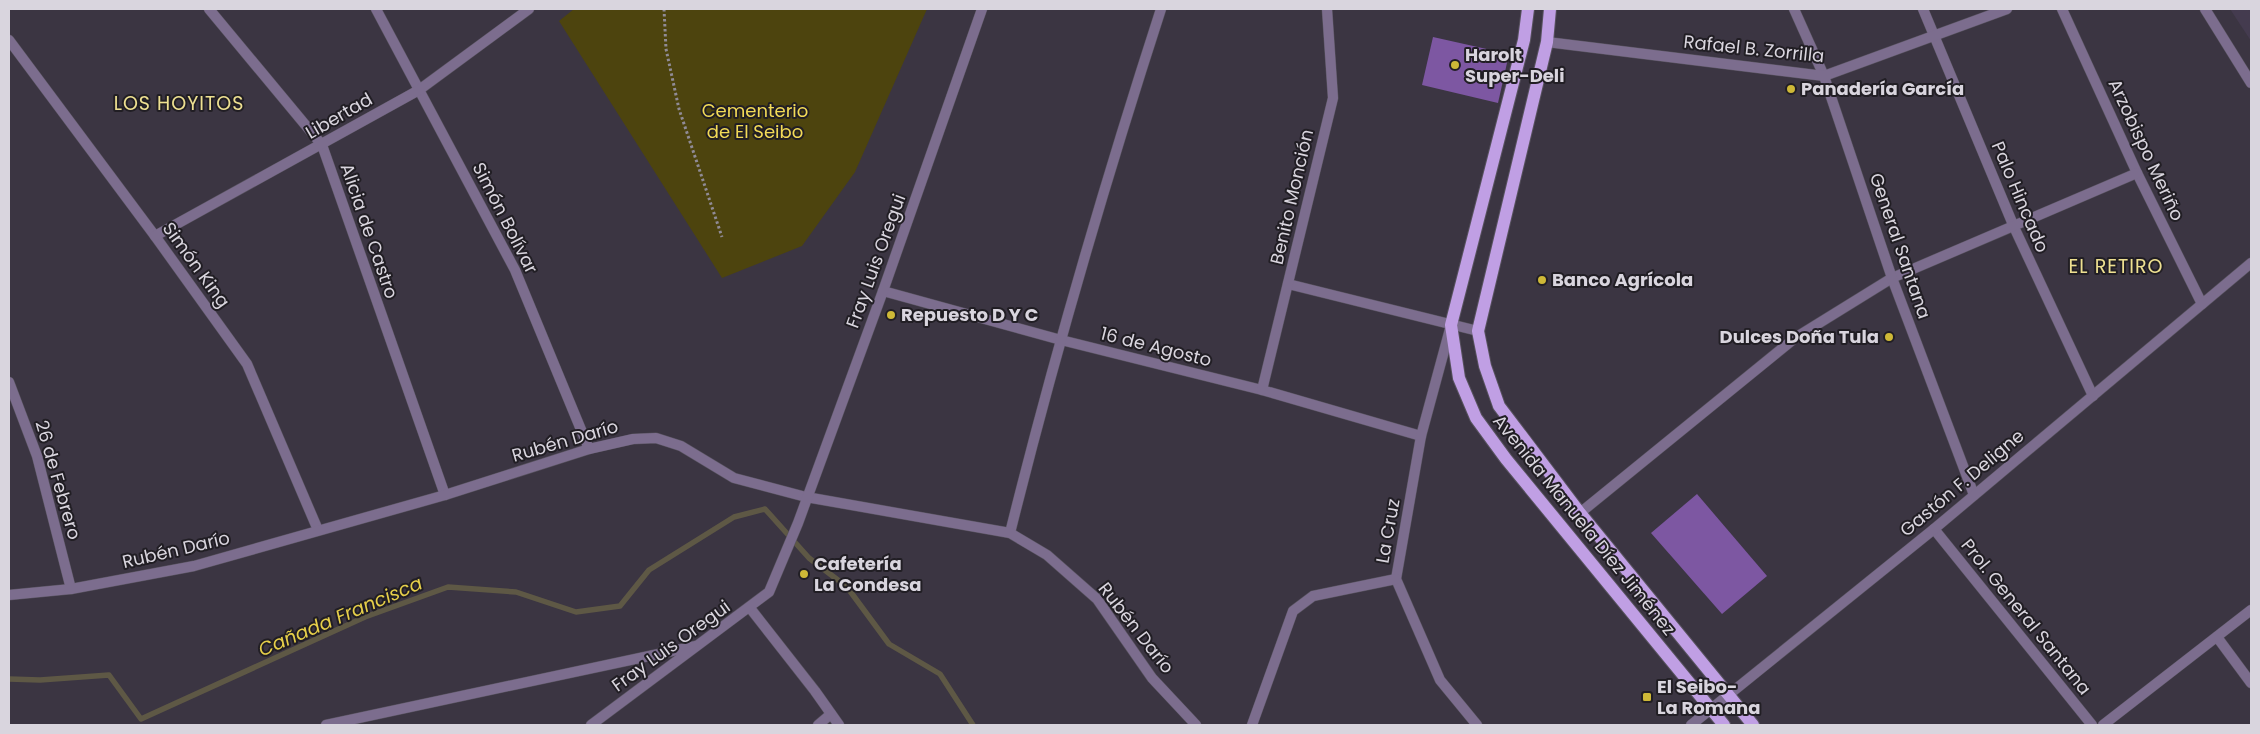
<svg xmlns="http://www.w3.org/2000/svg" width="2260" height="734" viewBox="0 0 2260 734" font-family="Poppins,sans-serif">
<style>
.built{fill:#443b4f}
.green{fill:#4d440e}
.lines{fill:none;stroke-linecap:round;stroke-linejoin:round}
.stream{stroke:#5e5845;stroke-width:5.5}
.building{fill:#7d57a2}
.minor-casing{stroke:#57525e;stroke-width:11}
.tertiary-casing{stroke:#57525e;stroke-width:11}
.primary-casing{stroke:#57525e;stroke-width:14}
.path{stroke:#908b96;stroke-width:3;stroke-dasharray:2.5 2.5;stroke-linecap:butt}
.minor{stroke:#7c6d8e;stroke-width:10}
.tertiary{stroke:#7c6d8e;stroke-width:10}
.primary{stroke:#c09fe4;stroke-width:12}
.poi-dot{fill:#ceb837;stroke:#211e24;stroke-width:2}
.labels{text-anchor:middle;stroke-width:4;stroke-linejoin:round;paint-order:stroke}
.street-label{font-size:18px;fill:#d9d5de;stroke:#211e24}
.poi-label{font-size:18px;font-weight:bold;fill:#d9d5de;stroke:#211e24;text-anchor:start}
.park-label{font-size:18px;fill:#f2da57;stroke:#211e24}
.neighbourhood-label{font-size:19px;letter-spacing:1px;fill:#eee091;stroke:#211e24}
.water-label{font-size:19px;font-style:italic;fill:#e6cf4a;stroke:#211e24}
</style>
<rect width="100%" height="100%" fill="#3b3542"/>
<path class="built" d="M2230 9H2251V41Z"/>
<path class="green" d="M574 9H927L855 172 802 246 722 278 559 21Z"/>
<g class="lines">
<path class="stream" d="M9 679 40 680 109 675 141 719 365 617 448 587 516 592 576 612 620 606 649 570 734 517 765 509 809 558 847 587 889 644 940 674 973 725"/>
</g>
<g class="building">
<path d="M1433 37 1509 54 1498 103 1422 85Z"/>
<path d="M1697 494 1767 576 1722 614 1651 533Z"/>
</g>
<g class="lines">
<g class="minor-casing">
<g id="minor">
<path d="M209 9 322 145 445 495"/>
<path d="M376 9 515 270 589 449"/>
<path d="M1923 9 2014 227 2093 396"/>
<path d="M2062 9 2137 173 2202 304"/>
<path d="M2205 9 2251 83"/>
<path d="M9 40 155 236 247 364 318 530"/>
<path d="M155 236 419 90 529 9"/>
<path d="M1288 284 1478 331"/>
<path d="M883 291 1061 340 1262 390 1421 436"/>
<path d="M1450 329 1421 436 1396 579 1440 680 1477 725"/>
<path d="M9 382 37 456 71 589"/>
<path d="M1262 390 1333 98 1327 9"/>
<path d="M1580 513 1795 338 1892 278 2137 173"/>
<path d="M1934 529 2092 725"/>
<path d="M1010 533C1054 356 1105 182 1161 9"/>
<path d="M9 595 71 589 194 566 445 495 589 449 633 439 656 438 681 446 734 478 806 497 1010 533 1047 555 1097 599 1152 678 1196 725"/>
<path d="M750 608 815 691 839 725"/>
<path d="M2217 637 2251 683"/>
<path d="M326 725 696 646"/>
<path d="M591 725 769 592 798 523 883 291 982 9"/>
<path d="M818 725 831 714"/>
<path d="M1252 725 1293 611 1313 596 1396 579"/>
<path d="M1691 725 1711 709"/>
<path d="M2103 725 2251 610"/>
</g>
</g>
<g class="tertiary-casing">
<g id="tertiary">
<path d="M1794 9 1824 76 1892 278 1974 495"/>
<path d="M1547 42 1824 76 2007 9"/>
<path d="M1711 709 1934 529 2251 263"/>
</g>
</g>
<g class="primary-casing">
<g id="primary">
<path d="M1528 9 1524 40 1451 325 1459 378 1476 418 1506 459 1724 725"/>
<path d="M1550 9 1547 42 1478 331 1485 366 1499 406 1580 513 1753 725"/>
</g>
</g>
<path class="path" d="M664 9 666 49 679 109 722 237"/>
<use href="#minor" class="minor"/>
<use href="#tertiary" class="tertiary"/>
<use href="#primary" class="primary"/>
</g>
<g class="poi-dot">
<circle cx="1455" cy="65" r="5"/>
<circle cx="1791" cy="89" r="5"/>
<circle cx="1542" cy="280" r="5"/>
<circle cx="891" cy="315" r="5"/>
<circle cx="1889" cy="337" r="5"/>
<circle cx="804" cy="574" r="5"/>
<rect x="1642" y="692" width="10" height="10" rx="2.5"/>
</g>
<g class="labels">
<g class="street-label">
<text transform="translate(1754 49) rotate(6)" y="6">Rafael B. Zorrilla</text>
<text transform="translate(339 116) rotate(-30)" y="6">Libertad</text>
<text transform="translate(2146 150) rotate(65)" y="6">Arzobispo Meriño</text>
<text transform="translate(1292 197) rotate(-77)" y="6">Benito Monción</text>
<text transform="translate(2020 197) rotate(67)" y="6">Palo Hincado</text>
<text transform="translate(505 218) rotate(63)" y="6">Simón Bolívar</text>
<text transform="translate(369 231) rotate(71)" y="6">Alicia de Castro</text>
<text transform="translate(1900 246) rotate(71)" y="6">General Santana</text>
<text transform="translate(876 261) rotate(-70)" y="6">Fray Luis Oregui</text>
<text transform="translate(196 265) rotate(54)" y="6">Simón King</text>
<text transform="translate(1156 347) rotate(14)" y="6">16 de Agosto</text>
<text transform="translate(565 441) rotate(-16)" y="6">Rubén Darío</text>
<text transform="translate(58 480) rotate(74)" y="6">26 de Febrero</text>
<text transform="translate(1962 483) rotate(-40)" y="6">Gastón F. Deligne</text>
<text transform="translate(1584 525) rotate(51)" y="6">Avenida Manuela Díez Jiménez</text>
<text transform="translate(1388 531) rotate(-80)" y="6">La Cruz</text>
<text transform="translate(176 550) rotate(-13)" y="6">Rubén Darío</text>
<text transform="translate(2026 617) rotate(51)" y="6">Prol. General Santana</text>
<text transform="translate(1136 628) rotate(52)" y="6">Rubén Darío</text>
<text transform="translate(671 646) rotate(-36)" y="6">Fray Luis Oregui</text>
</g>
<g class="poi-label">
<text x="1465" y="61">Harolt<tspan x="1465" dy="21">Super-Deli</tspan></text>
<text x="1801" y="95">Panadería García</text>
<text x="1552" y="286">Banco Agrícola</text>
<text x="901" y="321">Repuesto D Y C</text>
<text x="1879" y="343" text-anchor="end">Dulces Doña Tula</text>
<text x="814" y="570">Cafetería<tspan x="814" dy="21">La Condesa</tspan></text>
<text x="1657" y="693">El Seibo-<tspan x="1657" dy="21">La Romana</tspan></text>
</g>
<g class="park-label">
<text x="755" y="117">Cementerio<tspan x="755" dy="21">de El Seibo</tspan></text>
</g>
<g class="neighbourhood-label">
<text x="179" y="110">LOS HOYITOS</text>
<text x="2116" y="273">EL RETIRO</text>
</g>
<g class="water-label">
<text transform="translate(340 616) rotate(-23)" y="7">Cañada Francisca</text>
</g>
</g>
<rect width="2260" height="734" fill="none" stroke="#d9d5de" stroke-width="20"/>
</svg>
